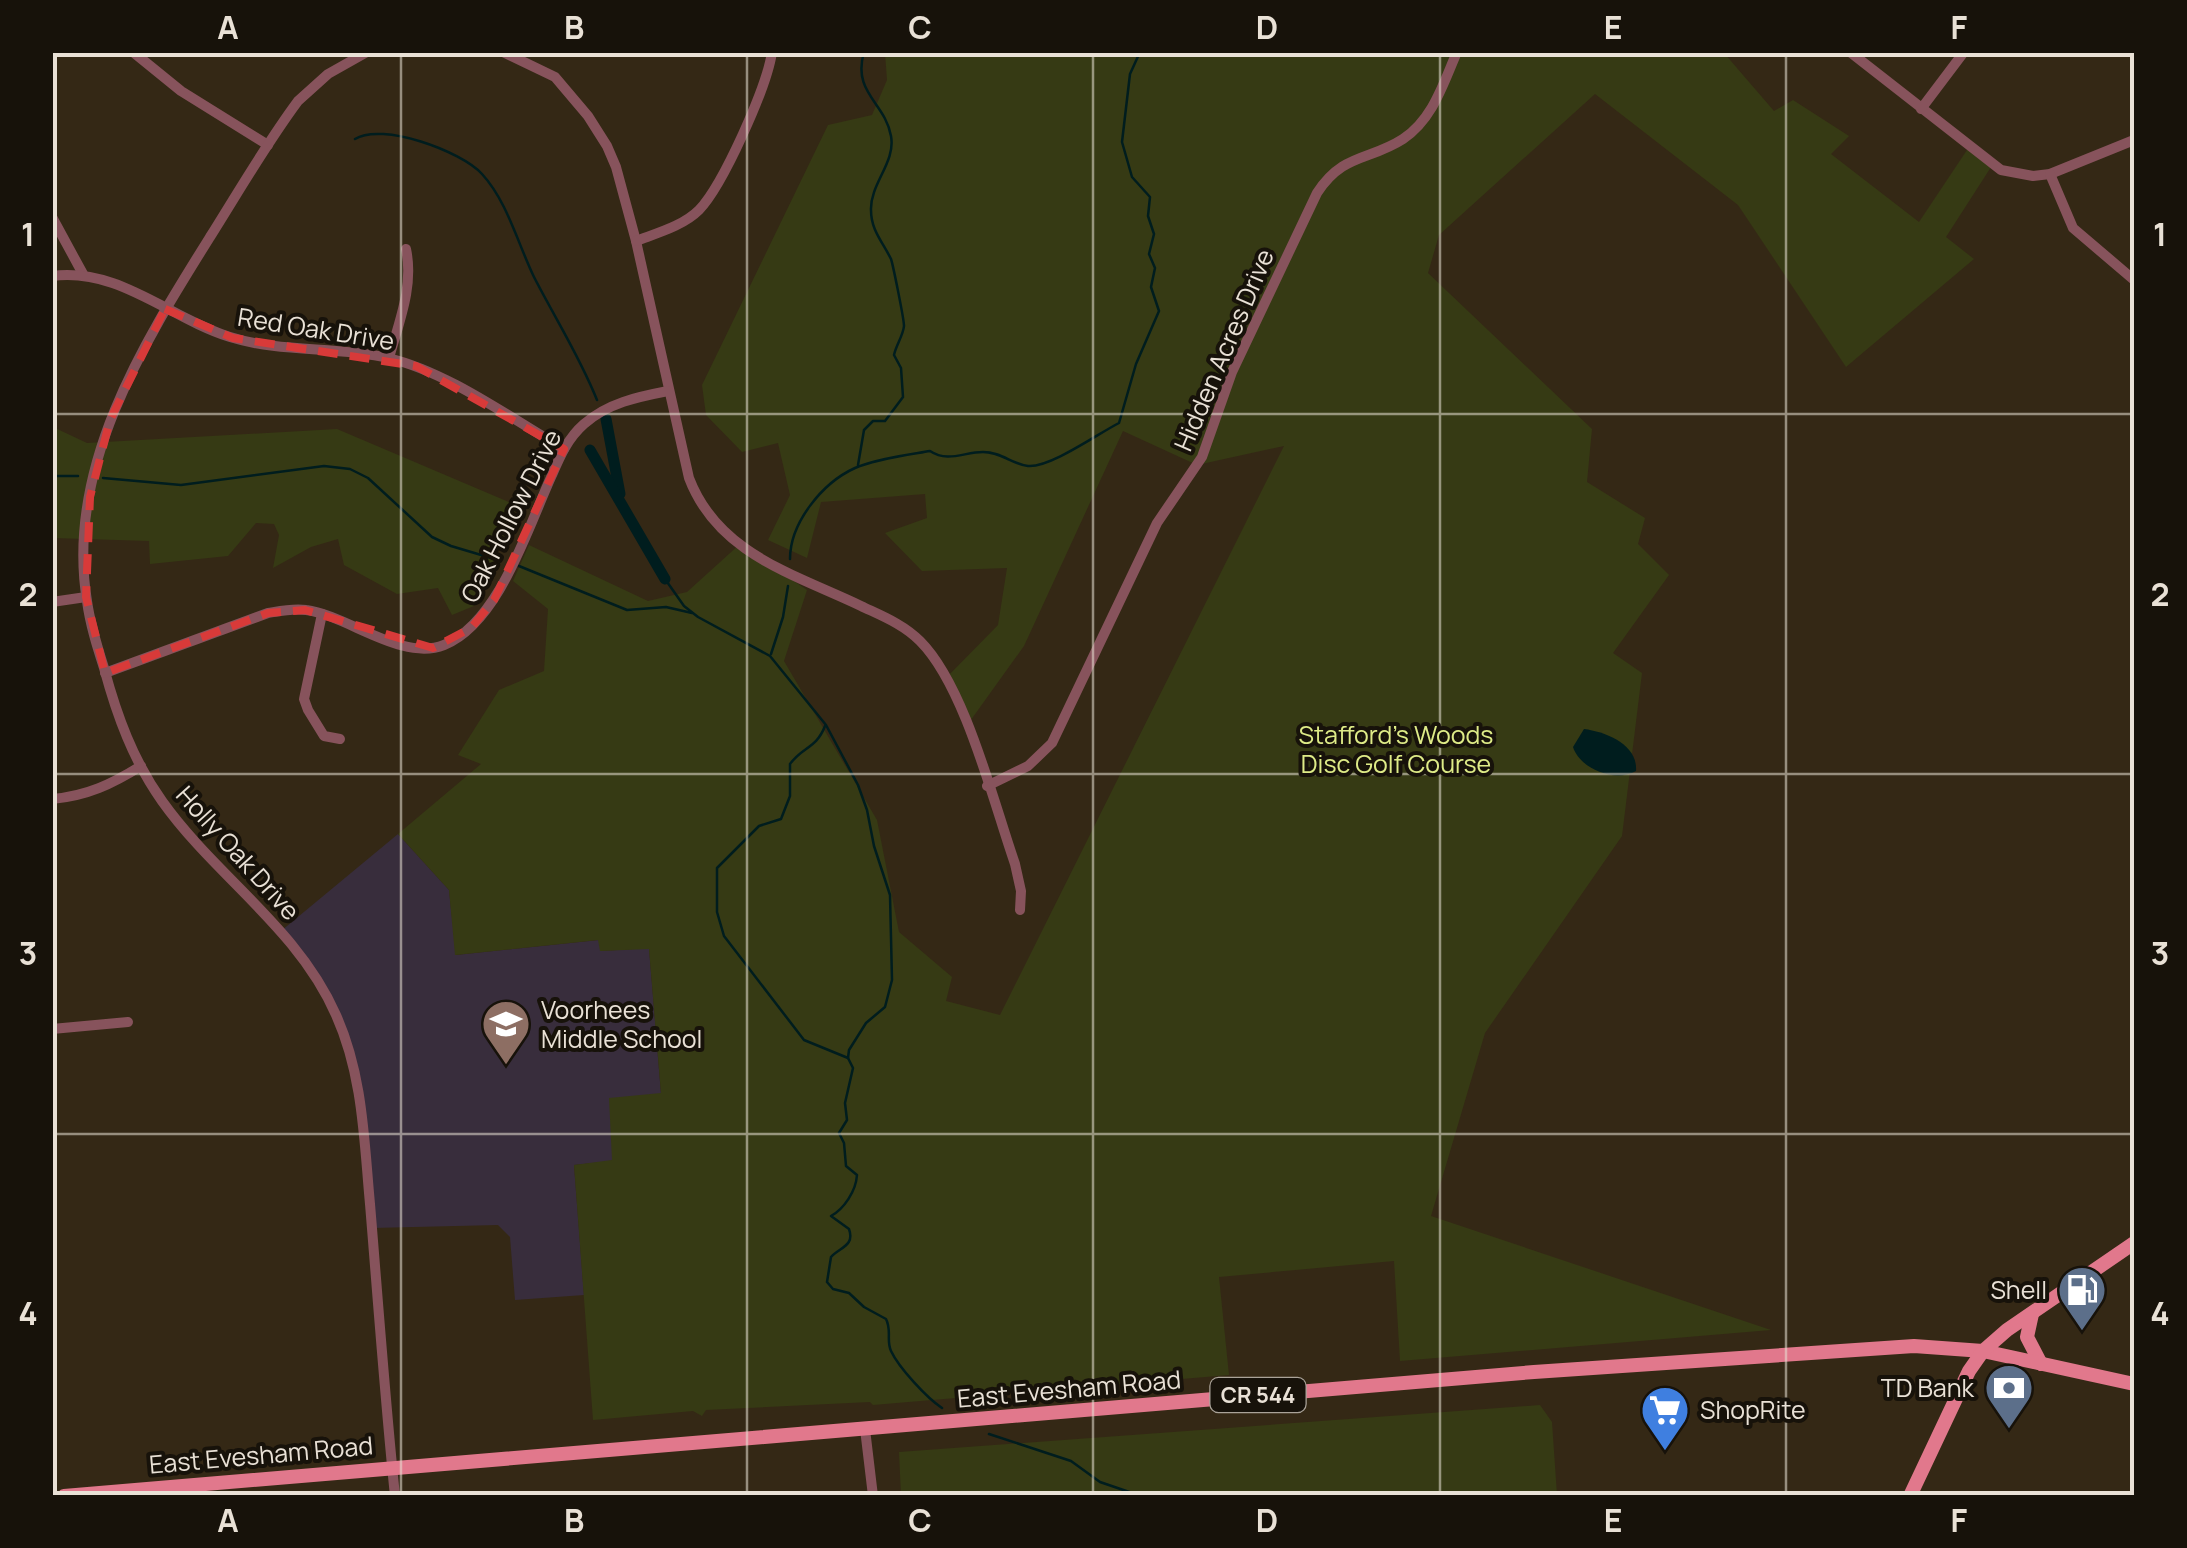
<svg xmlns="http://www.w3.org/2000/svg" width="2187" height="1548" viewBox="0 0 2187 1548" font-family="Manrope,sans-serif">
<style>
.education{fill:#382d3c}
.green{fill:#363a14}
.water{fill:#001d1e}
.lines{fill:none;stroke-linecap:round;stroke-linejoin:round}
.stream{stroke:#001d1e;stroke-width:2.5}
.canal{stroke:#001d1e;stroke-width:11}
.minor{stroke:#87535c;stroke-width:10}
.major{stroke:#e1788c;stroke-width:14}
.marked{fill:none;stroke:#d83a39;stroke-width:8;stroke-dasharray:20 12;stroke-linejoin:round}
.grid{fill:none;stroke:#e9e1d6;stroke-width:2.5;stroke-opacity:0.55}
.labels{text-anchor:middle;stroke-width:8;stroke-linejoin:round;paint-order:stroke}
.shield{fill:#17120a;stroke:#aaa399;stroke-width:2.5}
.shield-label{font-size:22px;font-weight:bold;fill:#e9e1d6}
.street-label{font-size:25px;fill:#e9e1d6;stroke:#17120a}
.park-label{font-size:25px;fill:#deeb87;stroke:#17120a}
.poi-label{font-size:25px;fill:#e9e1d6;stroke:#17120a;text-anchor:start}
.neatline{fill:none;stroke:#e9e1d6;stroke-width:4}
.grid-label{font-size:32px;text-anchor:middle;font-weight:bold;fill:#e9e1d6}
</style>
<rect width="100%" height="100%" fill="#342815"/>
<path class="education" d="M398 834 449 890 456 955 599 940 601 951 649 948 661 1094 612 1161 574 1165 584 1295 515 1300 510 1237 498 1225 372 1228 362 1113 336 1014 281 931Z"/>
<g class="green">
<path d="M885 53H1724L1774 111 1793 100 1849 136 1831 154 1919 222 1969 147 1993 164 1946 237 1974 259 1846 367 1738 205 1595 94 1439 235 1428 273 1592 429 1587 482 1645 518 1638 544 1669 575 1613 653 1642 673 1622 836 1485 1033 1431 1216 1771 1330 1400 1361 1394 1261 1219 1277 1229 1375 873 1405 870 1402 706 1410 702 1416 693 1411 593 1420 574 1165 612 1160 609 1098 661 1093 649 949 600 951 598 940 455 955 449 890 398 834 481 764 458 755 499 690 544 671 548 609 513 581 529 545 648 601 687 592 740 544 807 590 784 661 877 820 899 932 952 977 946 1001 1000 1015 1284 446 1197 465 1123 431 1024 646 968 724 946 678 998 625 1007 568 922 571 885 533 927 518 925 494 821 502 807 558 768 540 790 495 778 443 742 452 706 415 702 385 828 125 872 115 887 80Z"/>
<path d="M53 427 87 443 337 429 518 506 474 606 452 615 438 588 397 594 344 565 338 539 311 547 273 568 279 535 274 524 256 523 228 556 150 564 149 541 53 538Z"/>
<path d="M1540 1405 1552 1422 1557 1495H901L899 1452Z"/>
</g>
<path class="water" d="M1584 729C1607 732 1638 745 1636 771 1615 783 1580 769 1573 747Z"/>
<g class="lines">
<g class="stream">
<path d="M355 139C382 122 461 151 482 174 507 201 518 244 534 277 555 318 580 357 597 400"/>
<path d="M858 465 864 430 873 421H885L903 397 901 368 894 355C896 345 903 336 904 326 904 319 893 265 891 259 882 241 871 230 871 210 870 184 896 162 891 136 885 102 852 93 864 52"/>
<path d="M52 476H78"/>
<path d="M103 478 181 485 324 466 350 469 368 478 432 537 451 546 498 560"/>
<path d="M790 559C790 523 822 483 855 468 876 459 907 455 930 451 948 463 964 452 983 452 1001 452 1012 464 1028 466 1050 468 1099 433 1119 423L1136 364 1159 311 1151 287 1155 268 1149 254 1154 234 1148 216 1150 197 1132 177 1122 142 1130 74 1140 52"/>
<path d="M519 566 627 610 666 607 692 613"/>
<path d="M665 579 684 606 698 617 770 656 826 725 858 785 867 810 874 846 890 895 892 980 885 1007 866 1023 849 1050 848 1058 853 1068 845 1103 847 1120 839 1133 844 1143 846 1166 857 1175C856 1191 844 1209 831 1216L849 1229C855 1246 840 1247 831 1257L827 1282 833 1289 849 1293 864 1307 886 1319C892 1331 886 1340 891 1351 899 1368 927 1398 942 1408"/>
<path d="M771 654 783 617 788 586"/>
<path d="M825 726C816 749 803 746 790 764V796L781 819 759 826 717 868V912L724 936 804 1040 848 1058"/>
<path d="M989 1434 1071 1461 1100 1482 1141 1496"/>
</g>
<g class="canal">
<path d="M606 419 620 494"/>
<path d="M590 450 665 579"/>
</g>
<g class="minor">
<path d="M133 52 181 91 268 145"/>
<path d="M367 52 328 74 298 101C266 144 239 191 210 237 143 344 65 468 87 601 90 624 97 646 104 668 117 716 133 760 162 801 216 877 298 928 336 1015 363 1075 364 1140 370 1204 378 1301 385 1398 395 1496"/>
<path d="M503 52 555 77 588 116 607 146 616 167 636 241 689 478C718 554 794 574 861 606 882 616 903 624 920 641 965 686 993 801 1015 864L1021 891 1020 910"/>
<path d="M1850 52 2001 170 2033 176 2050 174 2134 140"/>
<path d="M1921 109 1964 52"/>
<path d="M2050 174 2073 228 2134 280"/>
<path d="M52 217 83 274"/>
<path d="M636 241C657 233 683 226 699 210 723 185 767 87 772 52"/>
<path d="M52 276C119 267 169 318 230 337 281 353 336 346 388 358 448 372 510 418 564 449"/>
<path d="M389 358C399 322 414 286 406 249"/>
<path d="M52 602 86 597"/>
<path d="M322 614 304 699 308 710 324 736 340 739"/>
<path d="M105 673 268 613C280 611 293 608 306 610 347 615 402 662 444 645 499 623 528 527 552 475 560 456 568 438 584 424 608 403 637 397 668 391"/>
<path d="M987 786 1028 766 1052 743 1157 523 1202 457 1232 372 1317 193C1343 153 1369 161 1403 139 1433 119 1443 84 1457 52"/>
<path d="M52 799C87 796 112 784 141 766"/>
<path d="M52 1029 128 1022"/>
<path d="M865 1429 873 1496"/>
</g>
<g class="major">
<path d="M2032 1314 2027 1337 2041 1364"/>
<path d="M64 1496 1534 1372 1914 1346 1983 1351 2134 1384"/>
<path d="M1910 1496 1969 1371 1983 1351 2007 1330 2134 1243"/>
</g>
</g>
<path class="marked" d="M165 309 233 338 416 366 564 449 494 600 471 628 433 648 305 610 268 613 105 673 86 597 90 497 110 420Z"/>
<path class="grid" d="M401 52V1496M747 52V1496M1093 52V1496M1440 52V1496M1786 52V1496M52 414H2134M52 774H2134M52 1134H2134"/>
<defs>
<g id="school-pin" transform="scale(2.5)"><path d="M0 17L-7.5 6A9.5 9.5 0 1 1 7.5 6Z" fill="#8d6e63" stroke="#17120a"/><path d="M0-5L7-2L0 1L-7-2ZM-4 1L0 2.5L4 1V4Q0 6-4 4Z" fill="#fff"/></g>
<g id="fuel-pin" transform="scale(2.5)"><path d="M0 17L-7.5 6A9.5 9.5 0 1 1 7.5 6Z" fill="#5c6f8a" stroke="#17120a"/><path d="M-5.5-6h7V0h2V4h1.3V-2.5L3-4.5l.8-.8L6-3V5H2.5V1h-1V6h-7ZM-4.2-4.7v3.2H.2V-4.7Z" fill="#fff"/></g>
<g id="bank-pin" transform="scale(2.5)"><path d="M0 17L-7.5 6A9.5 9.5 0 1 1 7.5 6Z" fill="#5c6f8a" stroke="#17120a"/><path d="M-6-4H6V4H-6ZM0-2.3a2.3 2.3 0 1 0 0 4.6a2.3 2.3 0 1 0 0-4.6Z" fill="#fff"/></g>
<g id="supermarket-pin" transform="scale(2.5)"><path d="M0 17L-7.5 6A9.5 9.5 0 1 1 7.5 6Z" fill="#3f7fe0" stroke="#17120a"/><path d="M-6-5.5h2.5l.6 2H6L4.5 2H-2.5L-4.4-4H-6ZM-1.5 3.2a1.3 1.3 0 1 0 .1 0ZM3 3.2a1.3 1.3 0 1 0 .1 0Z" fill="#fff"/></g>
</defs>
<g fill-rule="evenodd">
<use href="#school-pin" x="506" y="1024"/>
<use href="#fuel-pin" x="2082" y="1290"/>
<use href="#bank-pin" x="2009" y="1388"/>
<use href="#supermarket-pin" x="1665" y="1410"/>
</g>
<g class="labels">
<rect class="shield" x="1210.5" y="1378" width="95" height="34" rx="8"/>
<g class="shield-label">
<text x="1258" y="1403">CR 544</text>
</g>
<g class="street-label">
<text transform="translate(316 329) rotate(9)" y="9">Red Oak Drive</text>
<text transform="translate(1224 350) rotate(-67)" y="9">Hidden Acres Drive</text>
<text transform="translate(511 516) rotate(-63)" y="9">Oak Hollow Drive</text>
<text transform="translate(238 853) rotate(48)" y="9">Holly Oak Drive</text>
<text transform="translate(1069 1389) rotate(-5)" y="9">East Evesham Road</text>
<text transform="translate(261 1455) rotate(-5)" y="9">East Evesham Road</text>
</g>
<g class="park-label">
<text x="1396" y="744">Stafford's Woods<tspan x="1396" dy="29">Disc Golf Course</tspan></text>
</g>
<g class="poi-label">
<text x="541" y="1019">Voorhees<tspan x="541" dy="29">Middle School</tspan></text>
<text x="2047" y="1299" text-anchor="end">Shell</text>
<text x="1974" y="1397" text-anchor="end">TD Bank</text>
<text x="1700" y="1419">ShopRite</text>
</g>
</g>
<rect width="2187" height="1548" fill="none" stroke="#17120a" stroke-width="110"/>
<rect x="55" y="55" width="2077" height="1438" class="neatline"/>
<g class="grid-label">
<text x="228" y="39">A</text>
<text x="574" y="39">B</text>
<text x="920" y="39">C</text>
<text x="1267" y="39">D</text>
<text x="1613" y="39">E</text>
<text x="1959" y="39">F</text>
<text x="28" y="246">1</text>
<text x="2160" y="246">1</text>
<text x="28" y="606">2</text>
<text x="2160" y="606">2</text>
<text x="28" y="965">3</text>
<text x="2160" y="965">3</text>
<text x="28" y="1325">4</text>
<text x="2160" y="1325">4</text>
<text x="228" y="1532">A</text>
<text x="574" y="1532">B</text>
<text x="920" y="1532">C</text>
<text x="1267" y="1532">D</text>
<text x="1613" y="1532">E</text>
<text x="1959" y="1532">F</text>
</g>
</svg>
